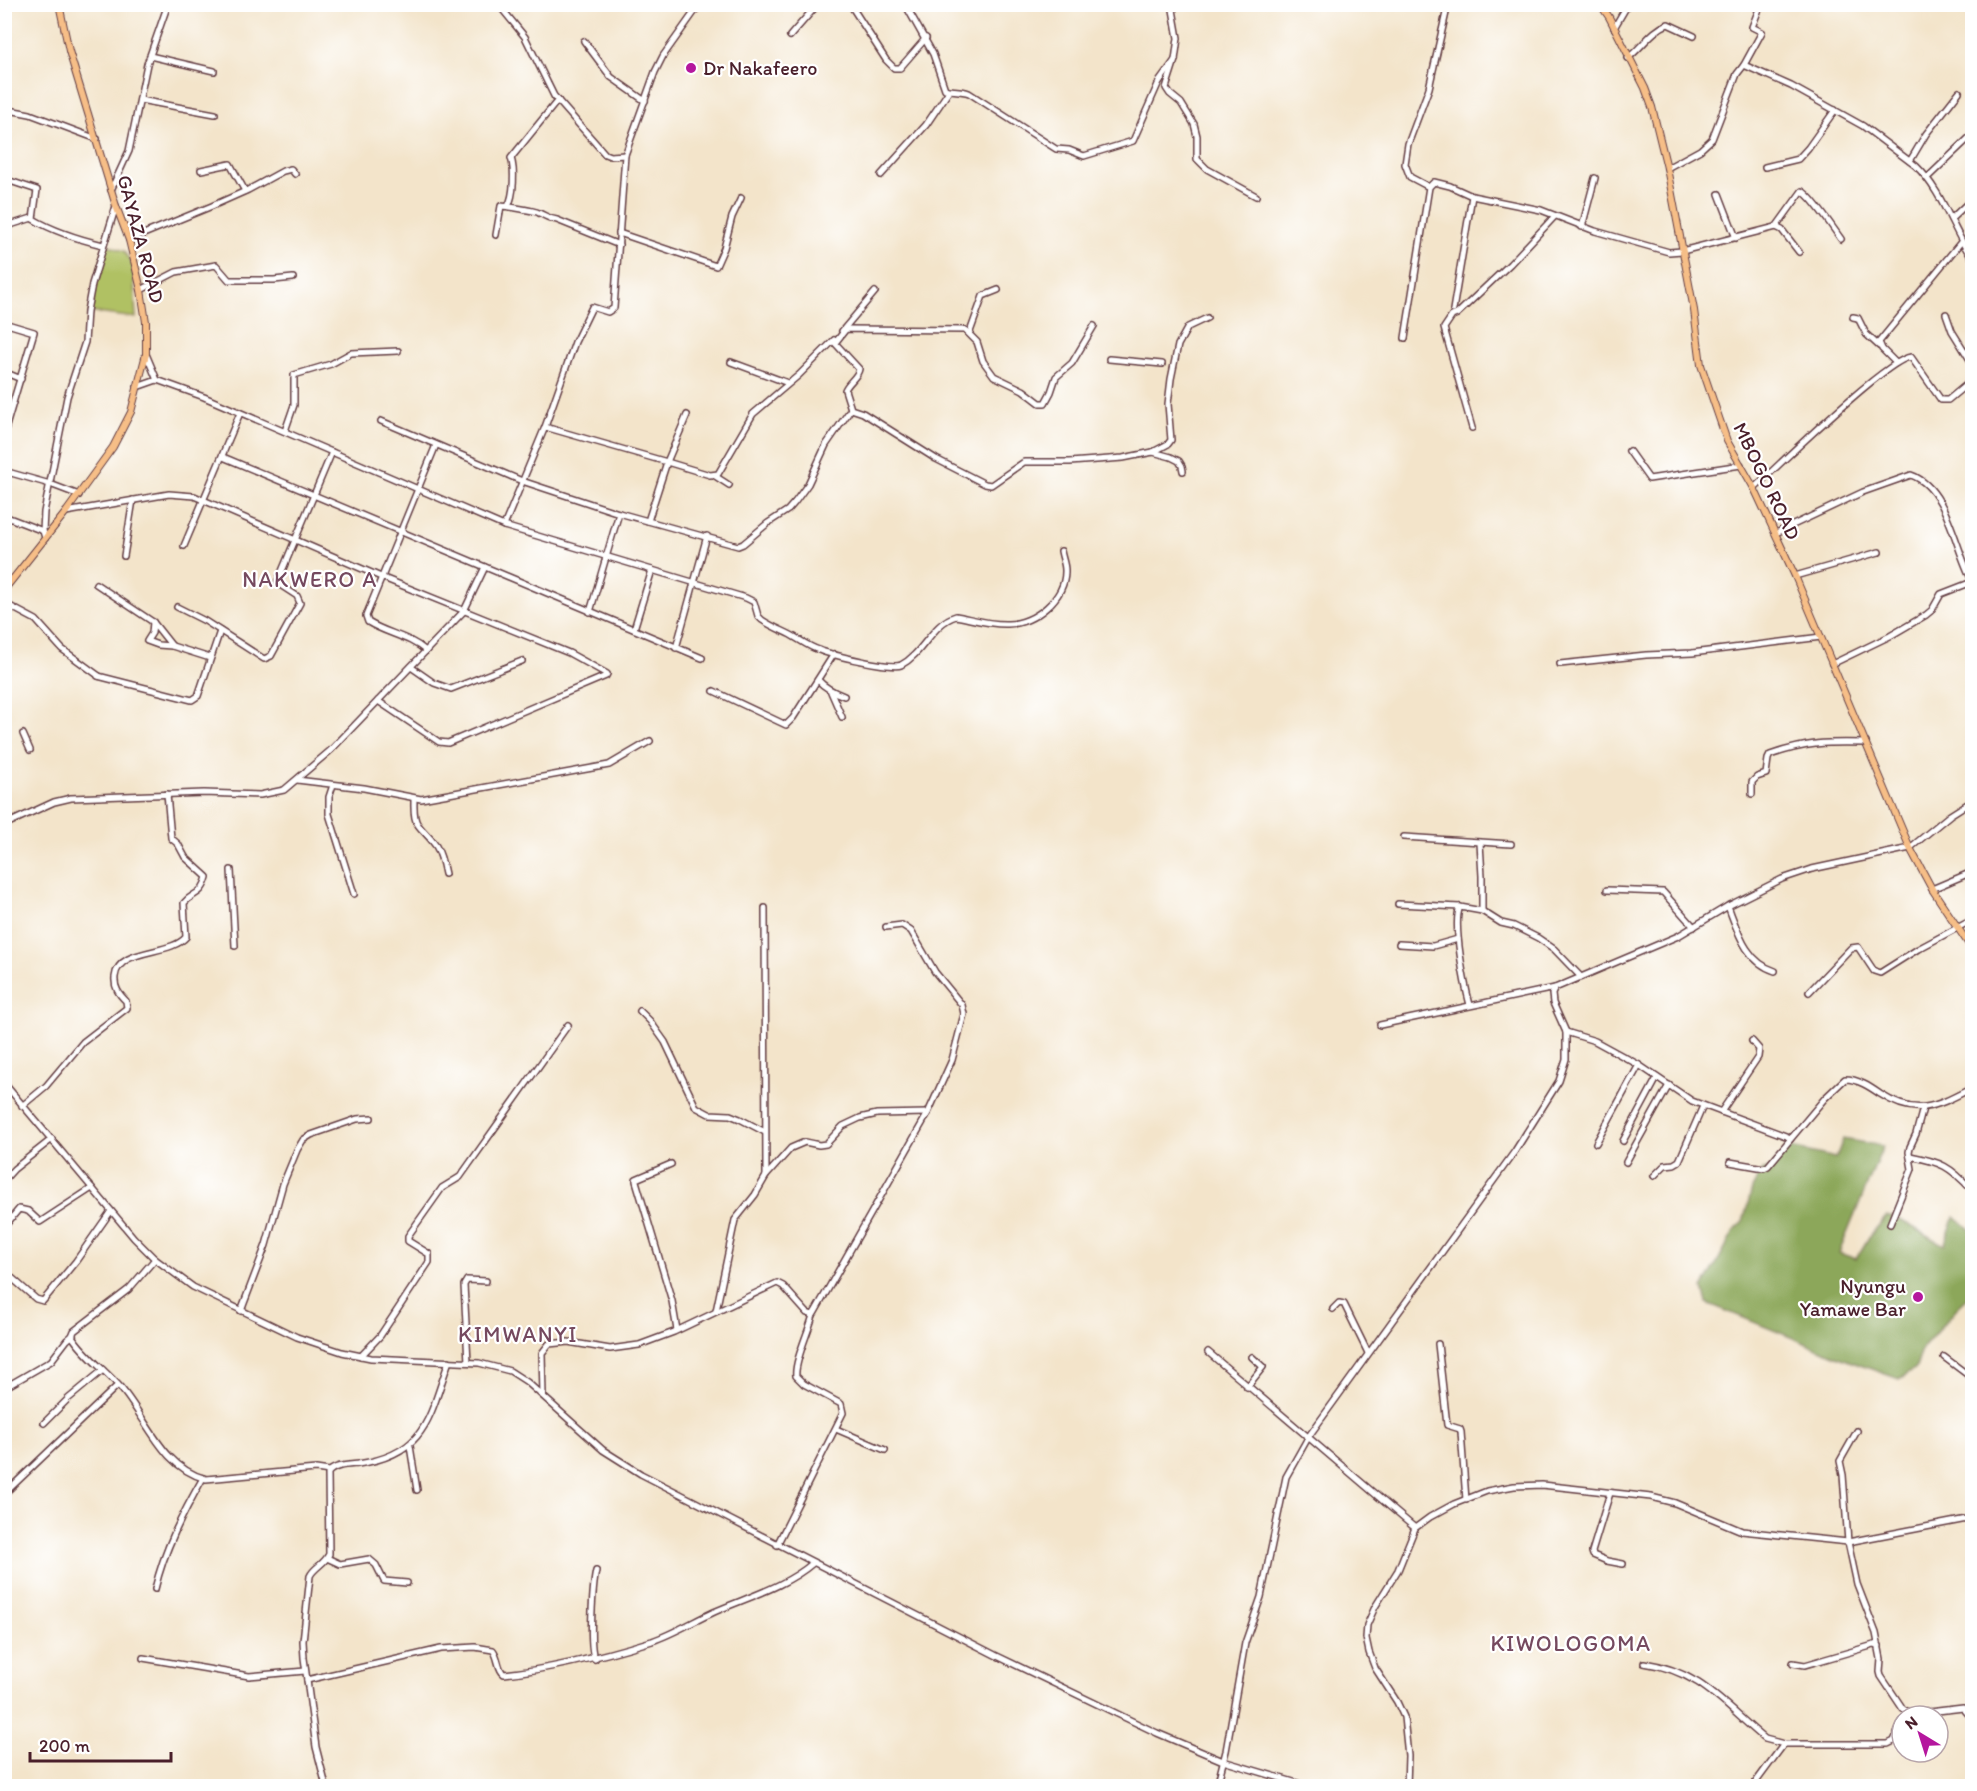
<svg xmlns="http://www.w3.org/2000/svg" width="1977" height="1791" viewBox="0 0 1977 1791" font-family="Itim,sans-serif">
<style>
.green{fill:#b0c164;stroke:#7d7048;stroke-width:1.5}
.forest{fill:#8ca75a;stroke:#6b6342;stroke-width:1.5}
.lines{fill:none;stroke-linecap:round;stroke-linejoin:round}
.minor-casing{stroke:#633d43;stroke-width:8}
.major-casing{stroke:#633d43;stroke-width:8}
.minor{stroke:#fff;stroke-width:5}
.major{stroke:#f6be87;stroke-width:6}
.poi-dot{fill:#b5179e;stroke:#fff;stroke-width:2}
.labels{text-anchor:middle;stroke-width:4.5;stroke-linejoin:round;paint-order:stroke}
.poi-label{font-size:20px;fill:#4a1f2b;stroke:#fff;text-anchor:start}
.street-label{font-size:20px;fill:#4a1f2b;stroke:#fff}
.quarter-label{font-size:22px;letter-spacing:1.5px;fill:#75495f;stroke:#fff}
</style>
<rect width="100%" height="100%" fill="#fff"/>
<filter id="ink" filterUnits="userSpaceOnUse"><feTurbulence type="fractalNoise" baseFrequency=".0167" numOctaves="2"/><feDisplacementMap in="SourceGraphic" scale="12" xChannelSelector="R" yChannelSelector="G"/><feConvolveMatrix kernelMatrix="1 2 1 2 8 2 1 2 1" color-interpolation-filters="sRGB"/></filter>
<filter id="wash" filterUnits="userSpaceOnUse"><feTurbulence type="fractalNoise" baseFrequency=".008" numOctaves="4" result="noise"/><feDisplacementMap in="SourceGraphic" scale="24" xChannelSelector="R" yChannelSelector="G"/><feGaussianBlur stdDeviation="1.35" result="paint"/><feColorMatrix in="noise" values="0 0 0 0 0 0 0 0 0 0 0 0 0 0 0 0 0 1.4 0 .05"/><feComposite in="paint" operator="in"/></filter>
<g filter="url(#wash)">
<rect width="100%" height="100%" fill="#f3e4ca"/>
<path class="green" d="M105 244 124 251 133 266 136 318 89 312Z"/>
<path class="forest" d="M1843 1139 1883 1146 1839 1253 1856 1259 1869 1237 1886 1217H1895L1944 1245 1955 1216 1972 1231V1294L1956 1309 1922 1349 1916 1368 1899 1379 1849 1361 1707 1303 1703 1288 1736 1228 1743 1222 1752 1189 1762 1170H1770L1787 1147 1836 1158Z"/>
</g>
<g filter="url(#ink)">
<g class="lines">
<g class="minor-casing">
<g id="minor">
<path d="M498 4 525 37 554 96 605 154 610 156 625 155"/>
<path d="M850 4 886 60 894 68H900L926 38"/>
<path d="M905 4 933 54 945 89C949 91 961 90 969 93L1056 149 1069 150 1084 156 1133 141 1159 82 1175 60"/>
<path d="M1172 4 1178 38 1175 60 1166 88 1170 94 1181 103 1194 124 1197 136V159L1207 169 1256 196"/>
<path d="M1614 28 1628 4"/>
<path d="M790 36 818 4"/>
<path d="M584 41 611 77 645 101"/>
<path d="M150 56 214 71"/>
<path d="M1628 58C1642 47 1652 30 1668 24L1694 36"/>
<path d="M1744 65 1762 32 1752 27 1761 4"/>
<path d="M140 100 215 114"/>
<path d="M4 109 30 114 97 139"/>
<path d="M1910 161 1926 134 1959 92"/>
<path d="M1765 167 1798 159 1808 148 1835 110"/>
<path d="M1667 168 1700 150 1712 139 1737 74 1744 65 1791 86 1863 126 1916 166C1943 192 1952 229 1972 258"/>
<path d="M201 170 230 164 245 191"/>
<path d="M881 175 926 125 949 91"/>
<path d="M1927 178 1972 135"/>
<path d="M4 179 37 190 33 219C55 232 78 239 103 245"/>
<path d="M1429 187 1410 177 1405 164 1408 144 1429 88 1448 4"/>
<path d="M111 190 129 151 147 64 168 4"/>
<path d="M1719 194 1736 238"/>
<path d="M508 206C514 196 515 170 511 158L558 100"/>
<path d="M1951 219 1972 199"/>
<path d="M4 227 32 218"/>
<path d="M1582 227 1595 178"/>
<path d="M1776 227 1782 230 1799 252"/>
<path d="M619 233 716 266 724 248 732 217 741 198"/>
<path d="M496 235 501 206C505 206 537 211 539 213 546 216 549 219 557 220L619 245"/>
<path d="M129 240 212 206 248 190 283 171 291 169 295 174"/>
<path d="M141 290 176 272 216 265 229 280H274L293 278"/>
<path d="M1453 310 1472 196"/>
<path d="M1946 314 1952 331 1972 363"/>
<path d="M1853 317 1858 318 1866 334 1879 346"/>
<path d="M4 323 34 332 4 433"/>
<path d="M1094 326 1072 363 1056 377 1051 392 1045 403H1040L1023 390 994 376 983 361 977 342 965 330 846 329 835 343 859 369C858 377 848 382 845 390L851 409 863 413 936 459 985 484 991 485 1024 462H1070L1123 458 1153 452 1171 457 1179 461 1182 466 1183 471"/>
<path d="M842 331 875 292"/>
<path d="M970 332 983 296 998 290"/>
<path d="M1405 338 1429 187 1434 182 1450 186 1472 196 1541 210 1595 231 1669 252 1682 251 1776 227 1802 191C1812 196 1833 228 1841 239"/>
<path d="M146 354 157 380"/>
<path d="M1109 359 1162 364"/>
<path d="M731 362 788 383"/>
<path d="M1896 363 1882 349 1879 342 1961 242"/>
<path d="M4 372 21 379"/>
<path d="M137 387 157 380 204 397 504 526 746 598 754 602 758 616 762 620C771 626 781 630 791 635 800 640 809 647 819 650 831 655 892 669 901 665 923 654 932 623 956 616 972 619 991 625 1008 624 1034 624 1066 598 1065 570 1065 564 1062 557 1061 551"/>
<path d="M381 421 522 481 619 513 738 546 743 544 768 523 788 510 795 502 808 484 826 445 851 409"/>
<path d="M545 427 667 462 687 415"/>
<path d="M1472 428 1444 328 1452 316 1457 314 1510 264 1555 216"/>
<path d="M285 431 294 405V375L331 364 351 353 398 351"/>
<path d="M1629 451 1649 479 1741 465"/>
<path d="M1153 452 1168 444 1171 440 1168 404 1171 379 1178 345 1188 327 1207 318"/>
<path d="M223 457 702 658"/>
<path d="M4 471 50 484 79 495"/>
<path d="M715 476 729 485"/>
<path d="M1754 488C1776 468 1889 357 1911 357L1941 400H1948L1972 380"/>
<path d="M66 512 169 494 194 496 381 577 569 653 607 674 606 676 448 743 439 742 378 701"/>
<path d="M4 516 43 531 45 538"/>
<path d="M648 521 667 462 710 475 718 474 753 414 799 375 834 340"/>
<path d="M504 526 545 427 575 342 592 307 608 312 614 308 625 155 655 72 663 56 700 4"/>
<path d="M43 531 44 512 67 397 85 342 87 311 92 284 116 206"/>
<path d="M1776 533 1863 492 1911 475C1948 488 1955 550 1972 580"/>
<path d="M184 546 240 413"/>
<path d="M124 556 133 500"/>
<path d="M1795 576 1879 552"/>
<path d="M96 584 153 622 172 646 210 658"/>
<path d="M4 603 36 620 62 649 99 676"/>
<path d="M177 607 205 621 264 659 271 656 300 603 297 596 277 583 332 452"/>
<path d="M590 612 619 513"/>
<path d="M153 622 152 633 147 641 158 645 172 646"/>
<path d="M634 629 652 570"/>
<path d="M676 648 707 536"/>
<path d="M426 651C409 636 387 634 368 622L366 616 436 445"/>
<path d="M1560 664 1646 655 1692 653 1821 637"/>
<path d="M1832 664 1890 636 1926 615 1932 610 1941 594 1972 582"/>
<path d="M411 667 434 683 451 689 522 661"/>
<path d="M98 676 192 700 198 696 220 631"/>
<path d="M818 680C825 688 833 692 844 696"/>
<path d="M714 691 786 725 793 718 834 654"/>
<path d="M831 692 842 717"/>
<path d="M23 734 30 750"/>
<path d="M297 780 364 788 421 799 609 765 650 741"/>
<path d="M333 785 329 797V814L354 894"/>
<path d="M1752 794V782L1757 777 1766 774 1768 759 1770 755C1808 742 1826 742 1866 743"/>
<path d="M414 799C413 831 420 823 436 846 441 854 443 864 445 874"/>
<path d="M4 825 54 802 71 798 204 793 260 795 284 790 331 750 464 611 485 567"/>
<path d="M1404 837 1511 844"/>
<path d="M1480 843 1482 876V911"/>
<path d="M231 870 235 946"/>
<path d="M1932 889 1972 872"/>
<path d="M1607 890 1663 892 1694 927"/>
<path d="M1398 904 1460 907 1482 911 1501 923 1514 926 1538 938 1554 949 1581 977"/>
<path d="M1728 906C1738 932 1746 962 1775 971"/>
<path d="M1460 907C1452 923 1465 986 1470 1005"/>
<path d="M765 908 766 1176"/>
<path d="M1399 944 1433 946 1458 939"/>
<path d="M1809 992 1851 948 1858 947 1874 971 1880 973 1918 949 1972 920"/>
<path d="M640 1011 650 1021 665 1042 696 1107 709 1114 730 1115 740 1119 765 1132"/>
<path d="M1380 1025 1555 988"/>
<path d="M1566 1032 1595 1041 1639 1065 1692 1101 1791 1138"/>
<path d="M4 1083 134 1238 155 1259 193 1287 297 1337 342 1352 371 1358 479 1363 510 1371 527 1382 603 1450 641 1474 995 1655 1157 1733 1223 1761 1307 1786"/>
<path d="M22 1106 46 1086 83 1042 127 1008 126 1001C119 994 114 988 115 977 118 947 170 956 186 937L184 903C193 892 202 896 207 877L185 857 178 844 171 838 167 794"/>
<path d="M1721 1112 1758 1057 1759 1049 1752 1041"/>
<path d="M1623 1141 1657 1078"/>
<path d="M1596 1143 1639 1065"/>
<path d="M1910 1156C1941 1162 1950 1166 1972 1190"/>
<path d="M1626 1162 1669 1085"/>
<path d="M1730 1162 1764 1168 1768 1166 1825 1098 1845 1079C1858 1079 1870 1087 1880 1094 1917 1118 1937 1106 1972 1088"/>
<path d="M671 1164 636 1179V1181L672 1301 677 1330"/>
<path d="M1654 1176 1665 1165 1674 1164 1679 1161 1703 1106"/>
<path d="M4 1180 14 1169 52 1139"/>
<path d="M1890 1224 1912 1169 1909 1152 1910 1147 1916 1134 1923 1108"/>
<path d="M4 1227 19 1209 28 1211 40 1222 92 1188"/>
<path d="M155 1259 129 1289 74 1331 72 1336C84 1355 105 1370 120 1387 147 1418 162 1468 206 1479L316 1469 329 1471"/>
<path d="M4 1271 36 1299 43 1301 76 1261 111 1211"/>
<path d="M1333 1309 1339 1303 1344 1304 1368 1353"/>
<path d="M241 1311 266 1245 283 1184 297 1150 303 1140 311 1135 357 1119 371 1118"/>
<path d="M716 1311 735 1220 755 1195 766 1176 791 1148 805 1142 819 1145 826 1144 843 1126 860 1118 877 1114 928 1113"/>
<path d="M1438 1344 1447 1425 1460 1429 1461 1432 1466 1500"/>
<path d="M1208 1352 1415 1528"/>
<path d="M361 1356 380 1336 429 1262V1254L408 1241V1236L442 1188 460 1177 568 1025"/>
<path d="M1944 1357 1972 1378"/>
<path d="M468 1362 464 1285 467 1280 486 1281"/>
<path d="M1247 1387 1263 1367 1252 1357"/>
<path d="M4 1388 51 1361 67 1340 73 1335"/>
<path d="M543 1395 542 1353 549 1344 568 1342 610 1349 639 1345 674 1332 777 1283 783 1286 807 1313 813 1315 815 1312 928 1113 952 1060 964 1014 962 1005 935 972 911 931 902 925 886 927"/>
<path d="M44 1423 68 1399 103 1370"/>
<path d="M836 1429 885 1450"/>
<path d="M1857 1431 1840 1461 1843 1475 1848 1542 1857 1584 1876 1633 1881 1659 1880 1672 1881 1676 1903 1709 1912 1714 1963 1708 1972 1718"/>
<path d="M410 1446 417 1490"/>
<path d="M1610 1493 1592 1552 1593 1555 1607 1561 1623 1564"/>
<path d="M4 1494 118 1385"/>
<path d="M777 1545 843 1413 841 1404 804 1384 796 1376C794 1362 809 1331 813 1315"/>
<path d="M327 1558 340 1564 369 1559 376 1565 384 1581 407 1583"/>
<path d="M155 1589C164 1550 183 1513 203 1478"/>
<path d="M143 1658 249 1676 305 1671"/>
<path d="M595 1659C588 1649 593 1584 596 1571"/>
<path d="M1644 1663C1700 1671 1724 1705 1765 1739L1784 1744H1888L1894 1741 1902 1722"/>
<path d="M1793 1663 1805 1665 1874 1645 1879 1646"/>
<path d="M307 1680 441 1649 475 1647 493 1650C499 1657 497 1669 504 1674 554 1669 603 1656 652 1641 673 1634 694 1621 714 1612 748 1597 785 1587 813 1563"/>
<path d="M326 1786 316 1747 304 1658 303 1641 310 1576C314 1567 325 1564 329 1554L328 1473C334 1465 348 1465 358 1464 427 1454 429 1417 449 1361"/>
<path d="M1217 1786 1226 1751 1245 1643 1261 1597 1286 1477 1309 1436 1515 1151 1559 1081 1566 1059V1032L1553 1003 1552 994 1555 988 1678 936 1728 906 1782 879 1812 869 1910 848 1950 815 1972 801"/>
<path d="M1407 1786 1408 1756 1404 1717 1397 1702 1375 1668 1369 1652 1366 1638 1367 1625 1375 1607 1398 1570 1415 1528 1430 1517 1454 1504 1487 1491 1514 1486 1542 1485 1651 1497 1675 1503 1742 1531 1848 1542 1972 1518"/>
<path d="M1753 1786 1784 1744"/>
</g>
</g>
<g class="major-casing">
<g id="major">
<path d="M1600 4 1609 17 1645 88 1652 107 1667 168 1694 310 1701 365 1727 441 1754 488 1795 576 1910 848 1932 889 1972 949"/>
<path d="M4 590 66 512 113 447 131 412 146 354V322L141 290 129 240 116 206 69 51 59 4"/>
</g>
</g>
<use href="#minor" class="minor"/>
<use href="#major" class="major"/>
</g>
</g>
<g class="poi-dot">
<circle cx="691" cy="68" r="6"/>
<circle cx="1918" cy="1297" r="6"/>
</g>
<g class="labels">
<g class="poi-label">
<text x="703" y="75">Dr Nakafeero</text>
<text x="1906" y="1293" text-anchor="end">Nyungu<tspan x="1906" dy="23">Yamawe Bar</tspan></text>
</g>
<g class="street-label">
<text transform="translate(141 239) rotate(75)" y="7">GAYAZA ROAD</text>
<text transform="translate(1767 481) rotate(64)" y="7">MBOGO ROAD</text>
</g>
<g class="quarter-label">
<text x="310" y="587">NAKWERO A</text>
<text x="518" y="1342">KIMWANYI</text>
<text x="1571" y="1651">KIWOLOGOMA</text>
</g>
</g>
<rect width="1977" height="1791" fill="none" stroke="#fff" stroke-width="24"/>
<g transform="translate(1920 1734) rotate(322)"><circle r="28" fill="#ffffff" stroke="#b7a5aa" stroke-width="1.5"/>
<path d="M0-4.5L10 22L0 15L-10 22Z" fill="#b5179e"/>
<text y="-9" font-size="16" font-weight="bold" text-anchor="middle" fill="#4a1f2b">N</text>
</g>
<path d="M30 1752v9h141v-9" fill="none" stroke="#4a1f2b" stroke-width="3"/>
<text x="39" y="1752" font-size="18" fill="#4a1f2b" stroke="#ffffff" stroke-width="4.5" paint-order="stroke">200 m</text>
</svg>
